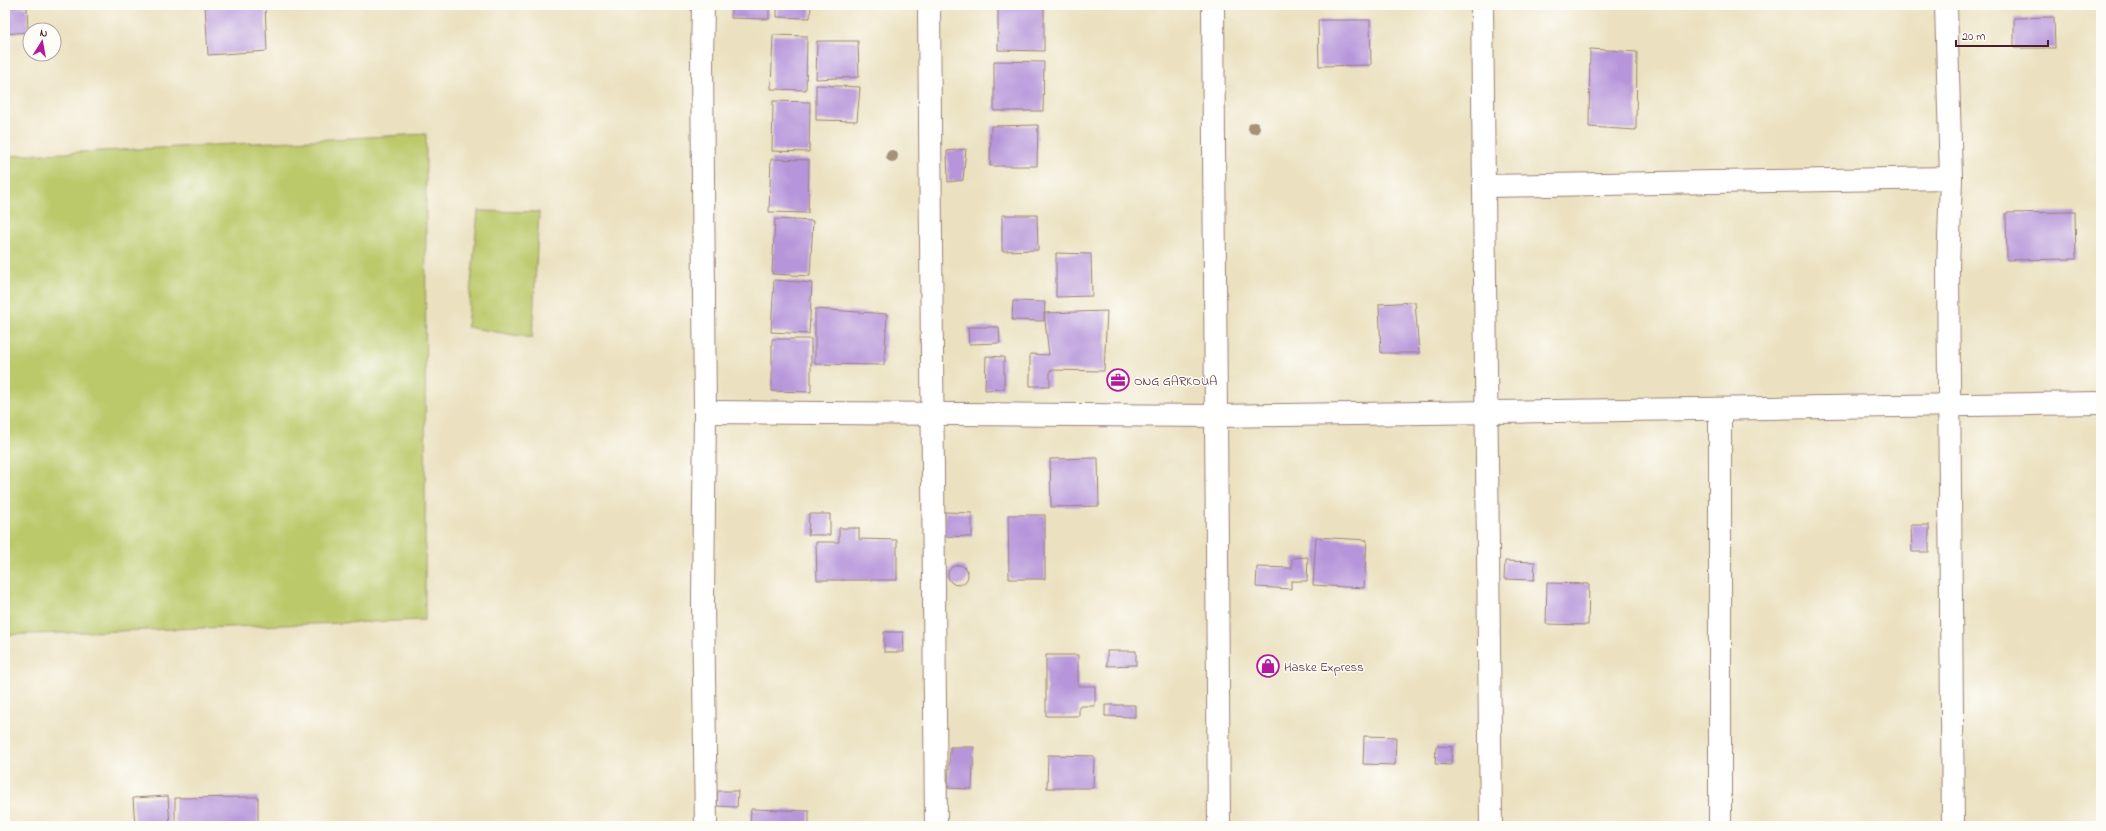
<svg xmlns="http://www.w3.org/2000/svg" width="2106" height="831" viewBox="0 0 2106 831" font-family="'Indie Flower',sans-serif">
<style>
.green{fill:#bcc96b;stroke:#83744b}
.building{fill:#b695da}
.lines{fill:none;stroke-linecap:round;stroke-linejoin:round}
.minor-casing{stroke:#9a8076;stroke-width:24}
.minor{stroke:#fff;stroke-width:22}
.tree{fill:#a59278}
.labels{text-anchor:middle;stroke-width:3;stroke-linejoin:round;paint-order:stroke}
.poi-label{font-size:13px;fill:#4a1f2b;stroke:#fdfcf7;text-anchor:start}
</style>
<rect width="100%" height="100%" fill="#fdfcf7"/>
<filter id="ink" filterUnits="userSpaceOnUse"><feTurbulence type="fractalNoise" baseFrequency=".025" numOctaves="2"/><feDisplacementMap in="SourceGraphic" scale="8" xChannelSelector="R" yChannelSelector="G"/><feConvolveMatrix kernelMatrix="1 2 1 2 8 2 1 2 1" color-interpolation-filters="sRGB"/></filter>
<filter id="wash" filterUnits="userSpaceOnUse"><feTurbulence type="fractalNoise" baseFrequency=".012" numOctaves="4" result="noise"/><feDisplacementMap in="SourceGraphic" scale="16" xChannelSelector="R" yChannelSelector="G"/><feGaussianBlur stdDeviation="0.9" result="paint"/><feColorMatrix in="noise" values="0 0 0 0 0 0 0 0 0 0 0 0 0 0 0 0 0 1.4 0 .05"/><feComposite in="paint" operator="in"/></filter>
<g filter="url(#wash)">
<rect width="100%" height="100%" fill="#ebe1c0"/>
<g class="green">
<path d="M426 134 425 620 5 635V156Z"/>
<path d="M478 211 539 212 532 338 467 327Z"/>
</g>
<g id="blocks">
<g class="building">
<path d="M205 5H265L267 51 208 55Z"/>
<path d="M731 5H769V19L731 18Z"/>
<path d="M777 5H811L810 18 777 17Z"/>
<path d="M998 5H1044V51L998 50Z"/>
<path d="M27 7 28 32 5 34V8Z"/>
<path d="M2054 17 2055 48H2014V18Z"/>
<path d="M1318 20H1370L1371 65 1319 66Z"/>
<path d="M773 35 807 36 806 90 771 89Z"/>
<path d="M817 41H858L859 77 816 79Z"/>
<path d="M1590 49 1637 52 1636 130 1589 127Z"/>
<path d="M994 61 1044 62 1043 111H994Z"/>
<path d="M816 85 860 87 857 121 816 120Z"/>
<path d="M773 101 810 102 809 152 772 151Z"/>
<path d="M1038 125 1037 166H990L991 126Z"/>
<path d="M966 149 963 180 948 182 947 151Z"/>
<path d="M771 159 809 160 808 213 769 212Z"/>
<path d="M2075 212 2076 259 2007 260 2006 213Z"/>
<path d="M1002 215H1037L1038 250 1002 251Z"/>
<path d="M775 219 813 221 810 276 772 274Z"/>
<path d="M1056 253 1091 254 1092 296 1056 297Z"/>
<path d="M774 280 812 283 809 334 771 332Z"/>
<path d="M1013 301 1045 302 1044 321 1012 320Z"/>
<path d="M1415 302 1419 353H1381L1379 304Z"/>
<path d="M815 309 887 314 884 365 815 364Z"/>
<path d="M1107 311 1104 371 1050 370V386H1030V354L1049 355 1044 313Z"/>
<path d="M968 327H999L1000 343 969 344Z"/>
<path d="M772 339H811V392L772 391Z"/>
<path d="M986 356 1004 357V389L985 390Z"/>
<path d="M1098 458 1099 506 1051 507 1050 459Z"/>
<path d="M945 512 972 513V537L944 536Z"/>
<path d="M809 514H830V535H808Z"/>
<path d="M1008 515H1045V579H1009Z"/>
<path d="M1911 525H1929V552H1912Z"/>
<path d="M839 528H859V539L897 540V580H817L816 542H839Z"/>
<path d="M1316 537 1367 540 1364 588 1313 585Z"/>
<path d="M1308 557 1307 581H1291V589L1256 587 1257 567 1292 568V558Z"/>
<path d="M1505 561 1535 562 1534 580 1504 579Z"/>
<circle cx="958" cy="575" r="10"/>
<path d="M1547 583 1589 584 1588 625 1546 624Z"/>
<path d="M884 632H903L904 652H884Z"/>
<path d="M1107 651H1136V665L1107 666Z"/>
<path d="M1046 655H1078V686H1095V706H1079V716H1046Z"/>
<path d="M1105 705H1135V717L1105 716Z"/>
<path d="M1364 736 1396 737 1395 765 1363 764Z"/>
<path d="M1436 746 1452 747 1451 765 1435 764Z"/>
<path d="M950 747H974L972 789 948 788Z"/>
<path d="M1048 755 1094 756 1093 788H1047Z"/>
<path d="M718 791H738L737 807 717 806Z"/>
<path d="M168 796 170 826H135L133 798Z"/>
<path d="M258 797V826H175V798Z"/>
<path d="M751 809 809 811V826H750Z"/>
</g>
</g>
</g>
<g filter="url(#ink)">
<use href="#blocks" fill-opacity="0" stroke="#9a8076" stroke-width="1"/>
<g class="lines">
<g class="minor-casing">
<g id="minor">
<path d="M703 5 702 62 705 412 703 601 706 826"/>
<path d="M929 5 936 826"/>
<path d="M1213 5 1219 826"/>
<path d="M1482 5 1491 826"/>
<path d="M1946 5 1951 178 1948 268 1953 826"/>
<path d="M1484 186 1951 178"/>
<path d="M705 412 1217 416 2101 403"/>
<path d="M1720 826V409"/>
</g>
</g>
<use href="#minor" class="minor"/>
</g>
<g class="tree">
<circle cx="1254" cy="128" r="6"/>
<circle cx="892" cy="156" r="6"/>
</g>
</g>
<defs>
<g id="office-ring" transform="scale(1.15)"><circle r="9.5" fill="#fdfcf7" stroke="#b5179e" stroke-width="1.5"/><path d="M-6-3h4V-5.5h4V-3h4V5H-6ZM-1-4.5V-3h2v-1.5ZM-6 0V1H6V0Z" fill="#b5179e"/></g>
<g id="shop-ring" transform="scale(1.15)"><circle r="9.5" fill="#fdfcf7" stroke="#b5179e" stroke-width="1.5"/><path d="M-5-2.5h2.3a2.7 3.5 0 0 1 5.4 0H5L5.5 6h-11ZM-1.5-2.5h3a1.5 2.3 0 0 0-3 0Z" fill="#b5179e"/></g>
</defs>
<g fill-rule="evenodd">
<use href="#office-ring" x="1118" y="380"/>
<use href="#shop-ring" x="1268" y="666"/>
</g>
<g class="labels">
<g class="poi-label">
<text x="1134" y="385">ONG GARKOUA</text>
<text x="1284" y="671">Haske Express</text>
</g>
</g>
<rect width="2106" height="831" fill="none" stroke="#fdfcf7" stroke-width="20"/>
<g transform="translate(42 42) rotate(11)"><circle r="19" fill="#fdfcf7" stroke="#b5a4a5"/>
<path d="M0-3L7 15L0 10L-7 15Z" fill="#b5179e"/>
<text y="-6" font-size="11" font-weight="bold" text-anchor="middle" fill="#4a1f2b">N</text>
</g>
<path d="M1956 40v6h92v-6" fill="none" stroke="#4a1f2b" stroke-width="2"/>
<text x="1962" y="40" font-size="12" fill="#4a1f2b" stroke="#fdfcf7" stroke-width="3" paint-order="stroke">20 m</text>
</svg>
